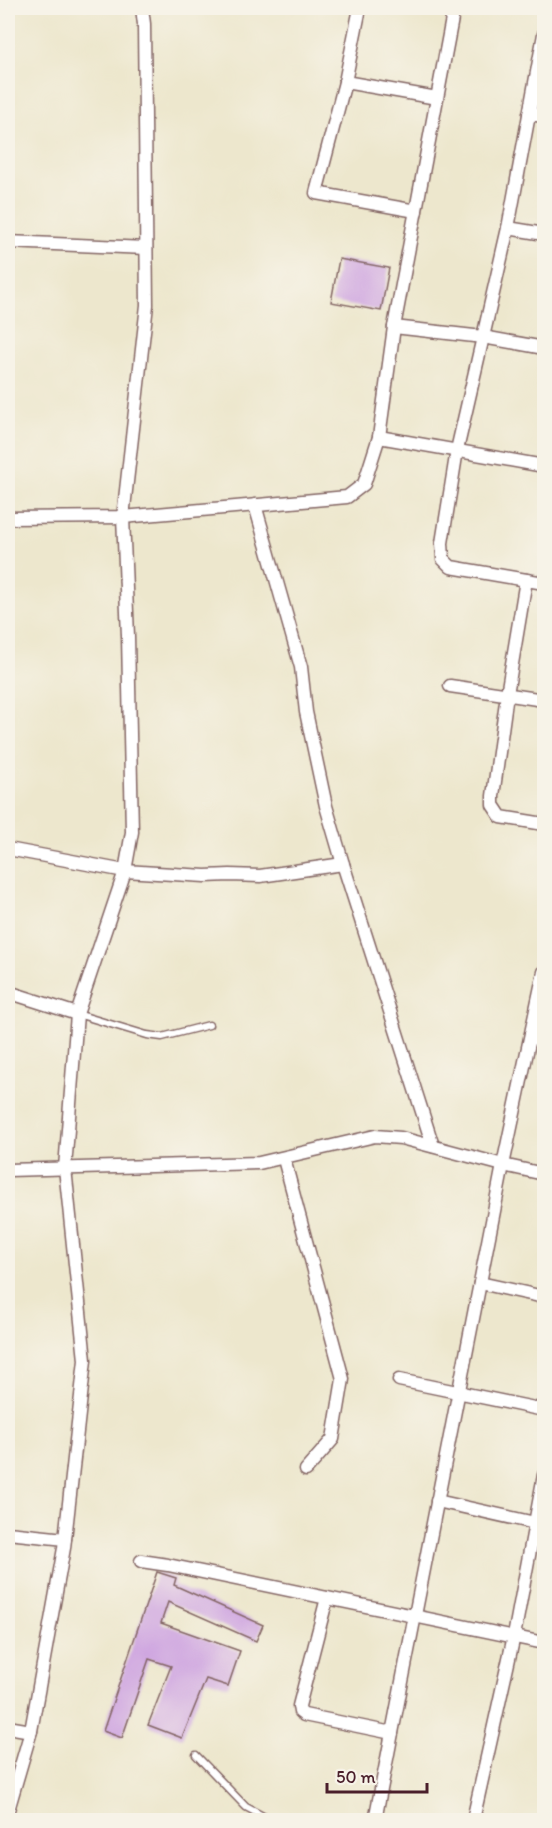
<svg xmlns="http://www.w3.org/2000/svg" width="552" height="1828" viewBox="0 0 552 1828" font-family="Itim,sans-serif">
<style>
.building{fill:#cda3e0}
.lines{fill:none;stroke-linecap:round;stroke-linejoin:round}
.lane-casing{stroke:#836564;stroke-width:9}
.street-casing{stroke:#836564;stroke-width:15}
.lane{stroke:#fff;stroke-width:6}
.street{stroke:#fff;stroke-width:12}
</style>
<rect width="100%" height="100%" fill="#f7f3e8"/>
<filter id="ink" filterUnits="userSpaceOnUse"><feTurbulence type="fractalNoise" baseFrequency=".0167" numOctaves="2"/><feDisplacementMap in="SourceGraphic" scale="12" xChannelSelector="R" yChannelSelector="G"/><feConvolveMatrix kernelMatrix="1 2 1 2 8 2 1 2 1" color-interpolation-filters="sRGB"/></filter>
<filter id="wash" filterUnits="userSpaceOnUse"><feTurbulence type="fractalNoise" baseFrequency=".008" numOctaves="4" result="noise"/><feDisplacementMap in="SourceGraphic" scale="24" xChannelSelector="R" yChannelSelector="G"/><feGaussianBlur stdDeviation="1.35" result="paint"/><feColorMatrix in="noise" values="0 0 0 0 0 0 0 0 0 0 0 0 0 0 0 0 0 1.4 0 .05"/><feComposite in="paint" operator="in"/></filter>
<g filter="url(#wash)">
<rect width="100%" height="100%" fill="#ede7cd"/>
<g id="blocks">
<g class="building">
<path d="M339 259 389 268 381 311 331 302Z"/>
<path d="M157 1572 176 1578 174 1585 263 1625 256 1641 168 1602 161 1623 240 1651 228 1686 206 1679 182 1738 148 1725 171 1666 149 1659 122 1738 103 1731Z"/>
</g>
</g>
</g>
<g filter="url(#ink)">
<use href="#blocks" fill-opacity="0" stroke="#836564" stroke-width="1.5"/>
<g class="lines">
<g class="lane-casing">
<g id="lane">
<path d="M77 1014 147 1035 162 1037 209 1025"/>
<path d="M196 1755 246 1807 270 1820"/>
</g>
</g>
<g class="street-casing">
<g id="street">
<path d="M360 8 345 82 316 193 416 211"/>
<path d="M345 82 437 98"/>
<path d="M529 114 544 116"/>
<path d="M508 228 544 234"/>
<path d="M8 242 146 248"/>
<path d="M394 327 483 337 508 228 544 34"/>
<path d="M544 348 483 337 457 450 442 543 443 559 451 567 544 583"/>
<path d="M379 437 544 466"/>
<path d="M255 505 301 667 306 712 326 806 343 864 433 1146"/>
<path d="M8 518 123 517 347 497 364 484 379 437 394 327 454 8"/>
<path d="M526 580 507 694 493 796V805L501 817 544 824"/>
<path d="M450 686 544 700"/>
<path d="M8 849 125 871 205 876 230 875 260 876 343 864"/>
<path d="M8 992 77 1014"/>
<path d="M284 1159 343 1379 333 1439 306 1470"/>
<path d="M8 1170 259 1163 375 1136 401 1138 503 1165 544 1174"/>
<path d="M480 1283 544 1297"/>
<path d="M399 1380 544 1410"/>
<path d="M437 1501 544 1525"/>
<path d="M8 1533 65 1539"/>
<path d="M141 1561 168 1565 544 1643"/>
<path d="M327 1598 299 1706 300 1712 304 1715 392 1733"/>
<path d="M8 1727 31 1731"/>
<path d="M8 1810 31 1731 64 1548 85 1360 65 1168 77 1014 125 871 132 832 128 636 123 517 147 305 144 24 142 8"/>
<path d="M375 1820 503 1165 544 972"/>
<path d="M473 1820 514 1636 544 1475"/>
</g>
</g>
<use href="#lane" class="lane"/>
<use href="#street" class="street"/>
</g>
</g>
<rect width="552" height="1828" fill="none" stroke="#f7f3e8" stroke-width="30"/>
<path d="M327 1783v9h100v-9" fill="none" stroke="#4a1f2b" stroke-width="3"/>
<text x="336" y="1783" font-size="18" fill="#4a1f2b" stroke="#f7f3e8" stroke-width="4.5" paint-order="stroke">50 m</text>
</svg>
